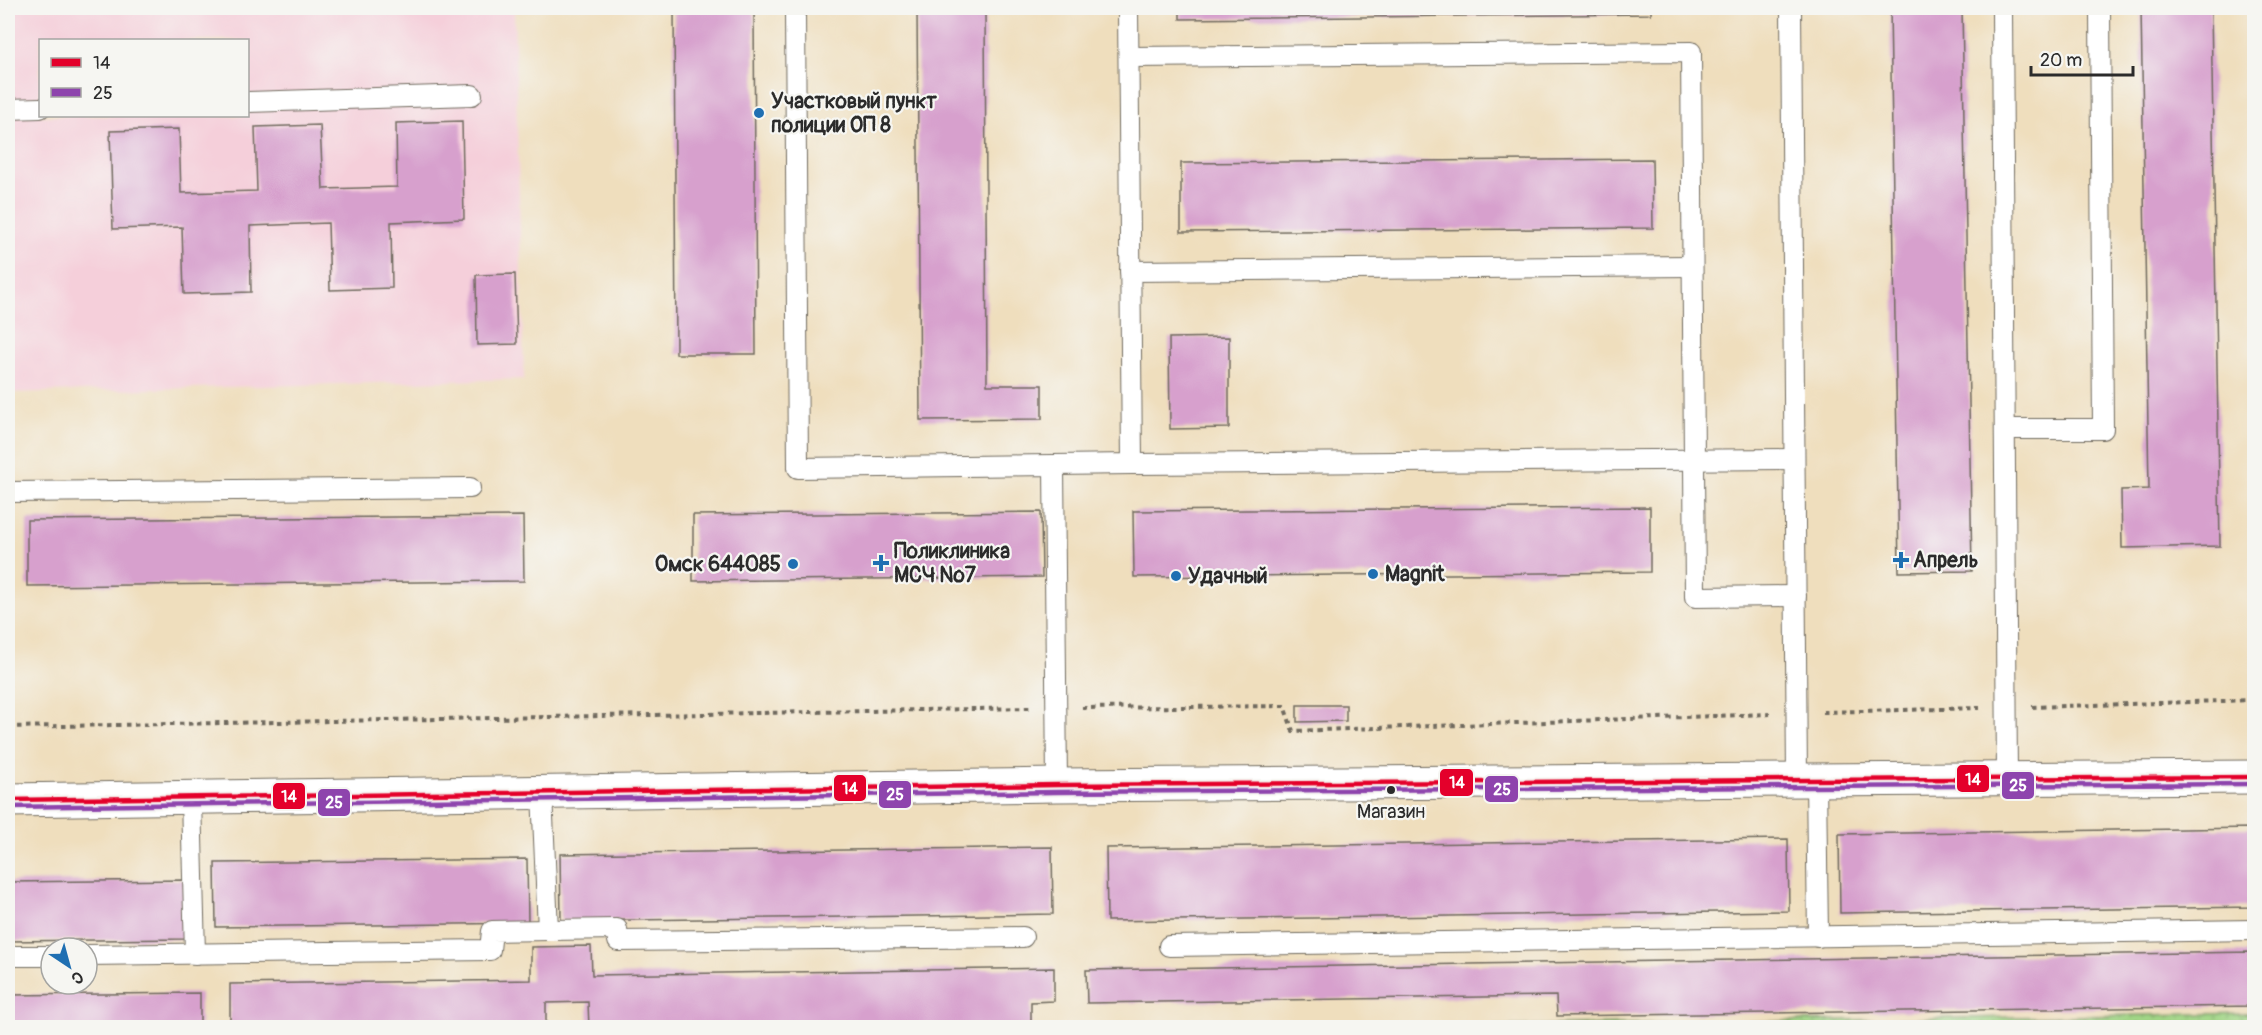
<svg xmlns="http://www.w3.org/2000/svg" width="2262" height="1035" viewBox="0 0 2262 1035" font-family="Pangolin,sans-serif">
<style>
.built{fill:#f5cfda;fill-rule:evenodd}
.garden{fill:url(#garden-dots);stroke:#668058;stroke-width:1.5}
.building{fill:#d7a0cd}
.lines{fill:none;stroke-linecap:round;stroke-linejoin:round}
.service-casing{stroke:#706a5e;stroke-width:22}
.tertiary-casing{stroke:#706a5e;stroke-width:35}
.path{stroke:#706a5e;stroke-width:4;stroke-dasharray:4.5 4.5;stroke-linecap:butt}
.service{stroke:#fff;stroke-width:20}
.tertiary{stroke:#fff;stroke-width:33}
.bus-1-casing{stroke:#f6f6f2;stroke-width:9}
.bus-2-casing{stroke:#f6f6f2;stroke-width:9}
.bus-1{stroke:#e4002b;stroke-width:4.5}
.bus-2{stroke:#8e44ad;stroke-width:4.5}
.poi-dot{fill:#1f6fb2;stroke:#f6f6f2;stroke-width:2}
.bus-dot{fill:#2b2b2b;stroke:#f6f6f2;stroke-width:2}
.labels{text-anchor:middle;stroke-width:4.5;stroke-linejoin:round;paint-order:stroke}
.bus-label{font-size:20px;fill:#2b2b2b;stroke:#f6f6f2}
.poi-label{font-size:21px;font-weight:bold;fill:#2b2b2b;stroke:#f6f6f2;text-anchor:start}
.line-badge{stroke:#f6f6f2;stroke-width:2}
.badge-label{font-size:16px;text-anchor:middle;font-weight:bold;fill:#fff}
</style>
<defs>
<pattern id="garden-dots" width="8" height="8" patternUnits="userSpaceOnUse" patternTransform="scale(1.5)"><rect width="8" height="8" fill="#a1d586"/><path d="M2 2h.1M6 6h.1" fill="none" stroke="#8bb774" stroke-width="1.8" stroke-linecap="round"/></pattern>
</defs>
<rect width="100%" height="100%" fill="#f6f6f2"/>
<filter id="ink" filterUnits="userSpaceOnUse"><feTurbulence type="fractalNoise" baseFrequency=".0167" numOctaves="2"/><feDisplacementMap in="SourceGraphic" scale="12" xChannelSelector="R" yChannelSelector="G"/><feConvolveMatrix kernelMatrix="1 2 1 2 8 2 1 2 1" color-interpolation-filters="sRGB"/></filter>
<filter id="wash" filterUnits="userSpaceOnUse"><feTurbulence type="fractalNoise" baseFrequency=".008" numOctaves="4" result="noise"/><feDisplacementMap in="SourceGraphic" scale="24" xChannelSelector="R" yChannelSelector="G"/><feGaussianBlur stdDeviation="1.35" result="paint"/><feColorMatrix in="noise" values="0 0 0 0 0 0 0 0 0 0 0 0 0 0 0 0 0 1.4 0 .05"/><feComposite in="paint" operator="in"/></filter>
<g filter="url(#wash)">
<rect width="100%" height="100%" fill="#efdebd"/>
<path class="built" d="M8 8H514L524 379 8 393ZM40 40H248V116H40Z"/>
<path class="garden" d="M2254 1013V1028L1451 1027Z"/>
<g id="blocks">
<g class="building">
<path d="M674 8H754L756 354H676Z"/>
<path d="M917 8H985L987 385H1042V419L920 420Z"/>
<path d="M1180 8H1651V14L1180 19Z"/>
<path d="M1890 8H1962L1972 571 1899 572Z"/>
<path d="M2141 8H2211L2220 546 2122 548 2121 490 2149 489Z"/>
<path d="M462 121 464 219 391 222 392 288 330 290 328 223 250 226 251 292 184 294 182 227 113 229 110 131 179 129 181 193 257 191 255 127 320 125 323 189 397 187 396 123Z"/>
<path d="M1652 159 1653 228 1181 232V163Z"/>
<path d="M8 226H12L13 252H8Z"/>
<path d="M515 274 517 344 477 345 476 275Z"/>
<path d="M1229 337V428L1170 429 1169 338Z"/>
<path d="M1650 507V572L1134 577 1133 511Z"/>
<path d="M1041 512 1042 577 693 581V515Z"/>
<path d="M523 516 524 581 27 586V520Z"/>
<path d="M1297 705H1346V721L1297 722Z"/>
<path d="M2254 828V907L1840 913 1839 834Z"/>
<path d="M1788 839 1789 911 1107 921 1106 848Z"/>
<path d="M1052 847 1053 914 561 921 560 854Z"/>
<path d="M527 859 528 923 216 927 215 863Z"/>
<path d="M185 880V939L8 941V882Z"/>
<path d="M591 946 592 975 1054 968V1001L1031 1002V1026L589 1028 588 1002 546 1003V1028H230V984L531 980V947Z"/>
<path d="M2254 952V1006L1557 1016 1556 996 1087 1003 1086 970Z"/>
<path d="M200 993V1028H8V995Z"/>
</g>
</g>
</g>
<g filter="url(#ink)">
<use href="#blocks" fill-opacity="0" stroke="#706a5e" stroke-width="1.5"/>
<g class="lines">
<g class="service-casing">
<g id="service">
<path d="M795 8 798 468 1054 465 1057 785"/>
<path d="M1791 8 1797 780"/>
<path d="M2002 8 2007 779"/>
<path d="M1129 57 1691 52 1695 597 1796 596"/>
<path d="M248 102 472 95"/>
<path d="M8 109 40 108"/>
<path d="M1130 271 1692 266"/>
<path d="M2005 429H2103L2100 8"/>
<path d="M1132 464 1794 459"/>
<path d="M1054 465 1132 464 1128 8"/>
<path d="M8 492 470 488"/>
<path d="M1816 780 1818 937"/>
<path d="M542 793 548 930"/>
<path d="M191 798 195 954"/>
<path d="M1169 946 2254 930"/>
<path d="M87 955 490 950 492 931 617 929 618 941 1023 937"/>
<path d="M8 956H51"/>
</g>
</g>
<g class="tertiary-casing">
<path id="tertiary" d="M8 800 1057 785 2254 777"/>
</g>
<g class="path">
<path d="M2032 707 2254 700"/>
<path d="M1082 708 1284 706 1293 731 1770 714"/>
<path d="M1823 712 1980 708"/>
<path d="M8 727 1030 708"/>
</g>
<use href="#service" class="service"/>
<use href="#tertiary" class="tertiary"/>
<g class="bus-1-casing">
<path id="bus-1" d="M8 800 1057 785 2254 777"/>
</g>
<g class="bus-2-casing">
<path id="bus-2" d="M8 807 1057 792 2254 784"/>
</g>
<use href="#bus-1" class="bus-1"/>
<use href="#bus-2" class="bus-2"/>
</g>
</g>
<g class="poi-dot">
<circle cx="759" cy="113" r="6"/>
<path d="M1898 551h6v6h6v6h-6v6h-6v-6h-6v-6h6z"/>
<path d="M878 554h6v6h6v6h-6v6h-6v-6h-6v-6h6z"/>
<circle cx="793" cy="564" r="6"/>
<circle cx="1373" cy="574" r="6"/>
<circle cx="1176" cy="576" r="6"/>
</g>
<circle class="bus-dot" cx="1391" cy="790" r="5"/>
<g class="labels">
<g class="bus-label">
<text x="1391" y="818">Магазин</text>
</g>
<g class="poi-label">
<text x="771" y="108">Участковый пункт<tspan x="771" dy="24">полиции ОП 8</tspan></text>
<text x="894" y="558">Поликлиника<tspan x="894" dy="24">МСЧ №7</tspan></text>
<text x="1913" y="567">Апрель</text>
<text x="781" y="571" text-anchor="end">Омск 644085</text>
<text x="1385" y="581">Magnit</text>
<text x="1188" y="583">Удачный</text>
</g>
</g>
<g class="line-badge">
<rect x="1956" y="764" width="34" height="29" rx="6" fill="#e4002b"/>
<rect x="1439" y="768" width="35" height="29" rx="6" fill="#e4002b"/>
<rect x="2001" y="771" width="34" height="29" rx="6" fill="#8e44ad"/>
<rect x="833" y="774" width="34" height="28" rx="6" fill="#e4002b"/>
<rect x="1484" y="775" width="35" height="28" rx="6" fill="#8e44ad"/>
<rect x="878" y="780" width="34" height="29" rx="6" fill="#8e44ad"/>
<rect x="272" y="782" width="34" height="28" rx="6" fill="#e4002b"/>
<rect x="317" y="788" width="34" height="29" rx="6" fill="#8e44ad"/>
</g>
<g class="badge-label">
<text x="1973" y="785">14</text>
<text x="1457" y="788">14</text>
<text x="2018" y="791">25</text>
<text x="850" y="794">14</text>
<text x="1502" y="795">25</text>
<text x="895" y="800">25</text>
<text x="289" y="802">14</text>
<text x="334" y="808">25</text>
</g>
<rect width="2262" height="1035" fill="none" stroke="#f6f6f2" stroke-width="30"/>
<rect x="39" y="39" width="210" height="78" fill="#f6f6f2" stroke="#a5a5a2" stroke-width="1.5"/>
<rect x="51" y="58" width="30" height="9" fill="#e4002b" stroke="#a5a5a2" stroke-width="1.5"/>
<text x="93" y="69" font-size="18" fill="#2b2b2b">14</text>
<rect x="51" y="88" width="30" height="9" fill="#8e44ad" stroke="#a5a5a2" stroke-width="1.5"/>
<text x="93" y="99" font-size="18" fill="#2b2b2b">25</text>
<g transform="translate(69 966) rotate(144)"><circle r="28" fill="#f6f6f2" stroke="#a5a5a2" stroke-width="1.5"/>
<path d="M0-4.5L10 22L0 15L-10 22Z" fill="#1f6fb2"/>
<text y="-9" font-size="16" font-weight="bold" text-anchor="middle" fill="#2b2b2b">С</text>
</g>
<path d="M2031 66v9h102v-9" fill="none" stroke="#2b2b2b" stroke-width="3"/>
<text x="2040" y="66" font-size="18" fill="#2b2b2b" stroke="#f6f6f2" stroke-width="4.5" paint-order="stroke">20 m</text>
</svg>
